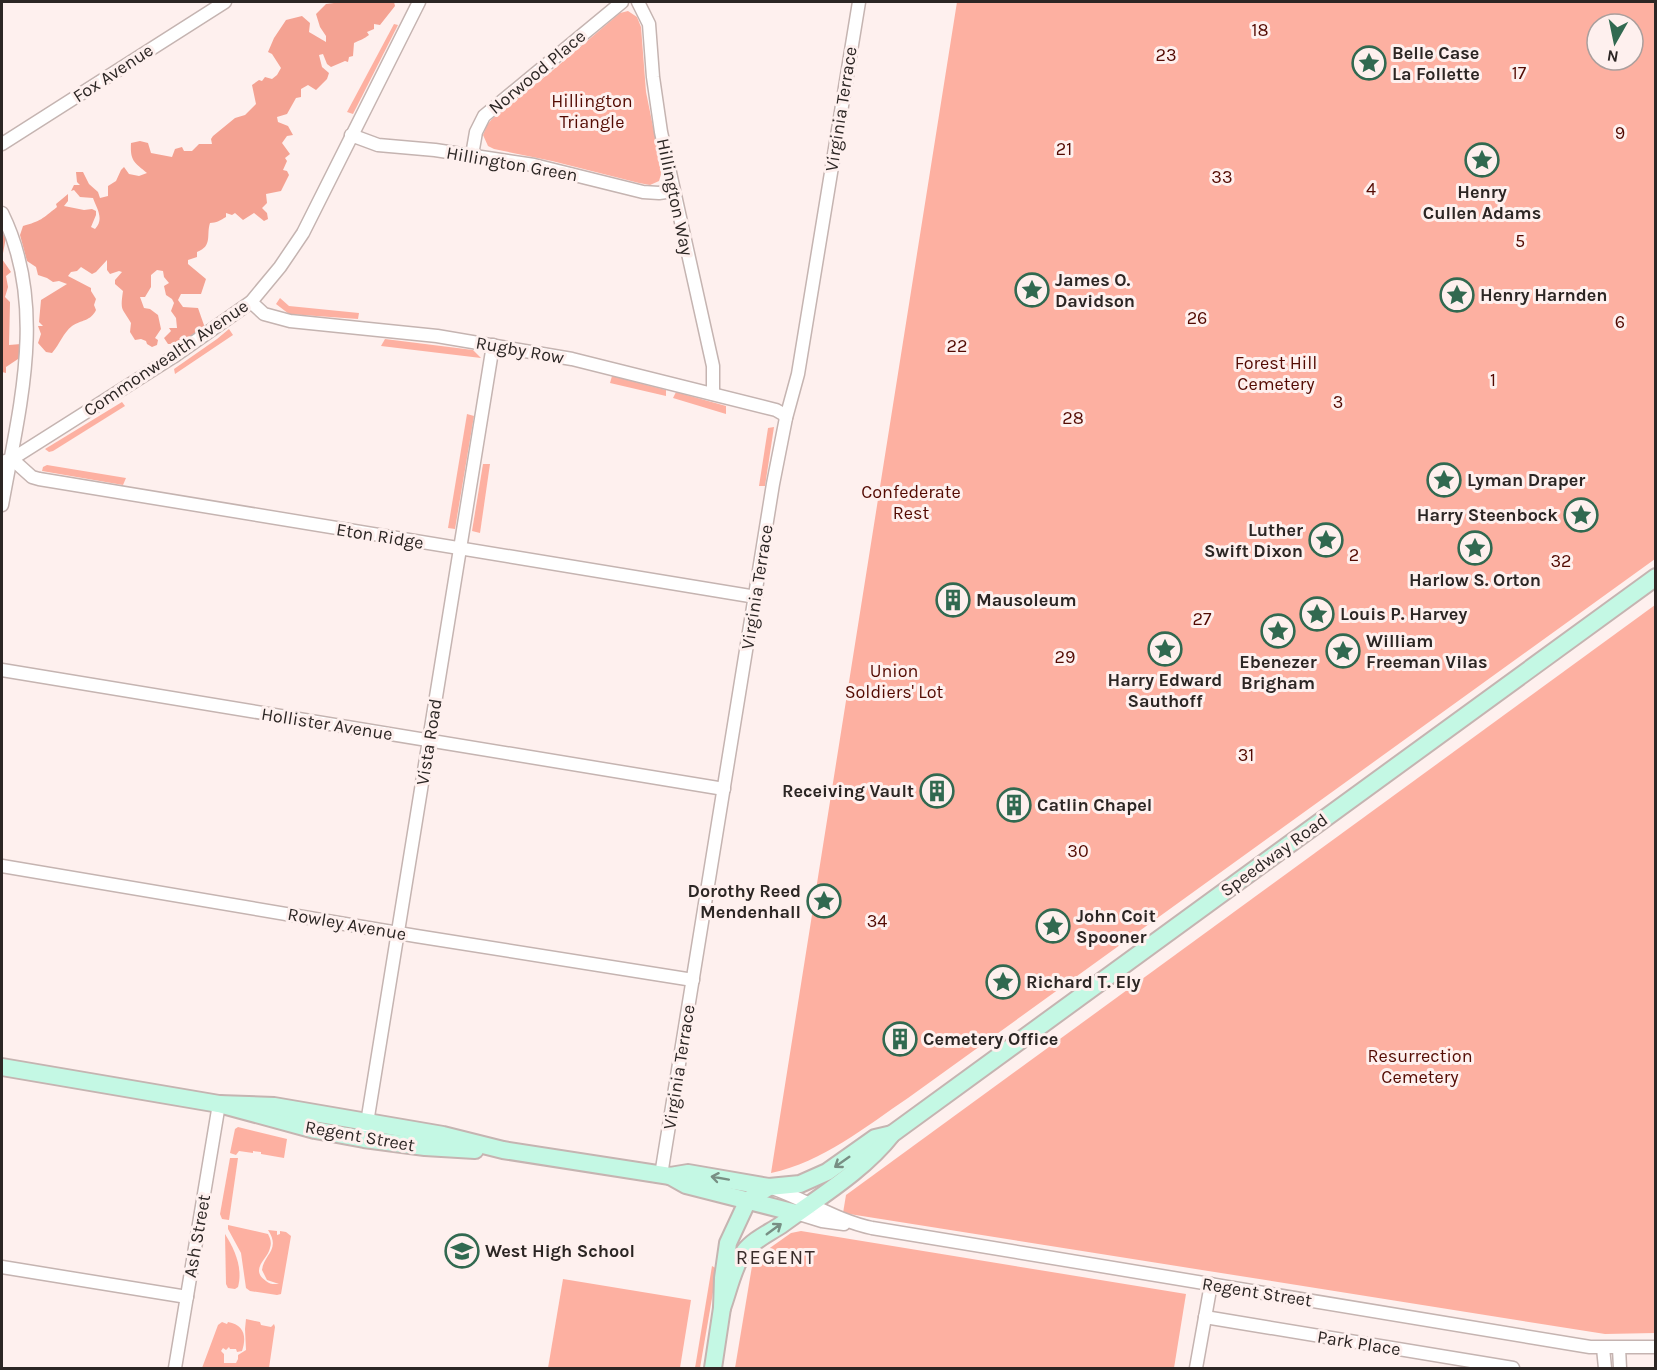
<svg xmlns="http://www.w3.org/2000/svg" width="1657" height="1370" viewBox="0 0 1657 1370" font-family="Karla,sans-serif">
<style>
.green{fill:#fdb0a1;fill-rule:evenodd}
.forest{fill:#f4a292}
.lines{fill:none;stroke-linecap:round;stroke-linejoin:round}
.street-casing{stroke:#c5b4b1;stroke-width:15}
.secondary-casing{stroke:#c5b4b1;stroke-width:20}
.street{stroke:#fff;stroke-width:12}
.secondary{stroke:#c4f8e4;stroke-width:16}
.oneway{stroke:#788f84}
.labels{text-anchor:middle;stroke-width:6;stroke-linejoin:round;paint-order:stroke}
.park-label{font-size:18px;fill:#530a02;stroke:#fef0ee}
.poi-label{font-size:18px;font-weight:bold;fill:#2c2624;stroke:#fef0ee;text-anchor:start}
.street-label{font-size:18px;fill:#2c2624;stroke:#fef0ee}
.neighbourhood-label{font-size:20px;letter-spacing:1.5px;fill:#392c2a;stroke:#fef0ee}
</style>
<rect width="100%" height="100%" fill="#fef0ee"/>
<g class="green">
<path d="M957 2H1655V559L908 1098C865 1127 823 1162 771 1173ZM1597 24H1633V60H1597Z"/>
<path d="M628 11 637 17 641 27 646 92 662 171 659 181 650 185 639 183 552 161 494 149 488 146 483 135 487 125 492 119 553 70 620 13Z"/>
<path d="M394 24 398 25 353 114 347 112Z"/>
<path d="M280 298 289 306 359 313 358 319 289 314 276 304Z"/>
<path d="M229 329 233 335 175 374 174 369 217 339Z"/>
<path d="M385 339 473 350 481 358 381 346Z"/>
<path d="M612 376 666 390V396L610 383Z"/>
<path d="M676 392 726 406V414L673 398Z"/>
<path d="M122 402 125 406 53 451 49 452 45 449Z"/>
<path d="M467 414 474 416 455 529 448 528Z"/>
<path d="M774 427 765 486H759L768 428Z"/>
<path d="M483 464H490L480 533 472 531Z"/>
<path d="M47 465 126 478 123 485 42 471 43 467Z"/>
<path d="M1655 605V1333L1605 1334 843 1213 846 1195Z"/>
<path d="M238 1127 287 1139 284 1158 261 1154V1152L253 1151V1153L239 1151 236 1155 230 1153 235 1129Z"/>
<path d="M230 1158H238L229 1220 222 1219 220 1214Z"/>
<path d="M228 1225 268 1234C270 1238 272 1242 270 1248 268 1259 249 1269 266 1281 270 1285 275 1284 279 1284L267 1280 262 1270C264 1254 281 1250 268 1230L277 1231V1235L280 1234V1231L286 1232 291 1236 281 1294 277 1295 250 1291 246 1288 241 1253 228 1229Z"/>
<path d="M801 1231 1186 1294 1174 1368H735L753 1260 791 1233Z"/>
<path d="M225 1234C235 1250 243 1268 238 1287L235 1289 228 1288 226 1284Z"/>
<path d="M712 1266 717 1269 700 1368H695Z"/>
<path d="M563 1279 691 1300 680 1368H548Z"/>
<path d="M246 1319 260 1322 261 1325 271 1327 274 1324 275 1327 269 1368H202L218 1325 222 1322 227 1324 228 1322C244 1325 247 1336 242 1351L237 1352 236 1349H230L229 1347 226 1350 223 1348 221 1351 224 1354V1363H236L238 1359V1355L246 1350 245 1329Z"/>
</g>
<g class="forest">
<path d="M342 2H394L395 6 380 25 374 24V29L367 32 369 35C364 39 360 40 354 43L353 56 349 57 348 62 345 61 331 67 327 64 323 54 319 55 322 67 329 73 327 79 316 90 308 85 301 89V97L296 98 287 114 277 117 278 122 288 126 293 135 287 136 282 143 290 154 285 158 287 161 283 170 287 171 289 175 281 191 266 194 267 203 262 208 267 213 268 219 264 221 254 213 243 220 235 213 232 215 226 213V217C221 220 216 223 210 223 206 235 213 246 197 252V257L188 260V264L206 279 201 294H181L178 300 183 307 198 308 205 328 183 344H168L164 338 171 331 169 328H177L176 318 171 311 174 303 172 299 166 295 164 286 169 283 164 277 163 271 157 270 151 275V287L145 297H140L144 308 150 309 158 315 161 329 155 338 158 340 157 345 152 347 147 344 146 341 141 339 135 340 130 332 131 323C122 307 120 312 123 291L115 284V280L122 272 119 271 110 274 107 270V260L96 272 92 274 81 267 77 271 71 272 68 276 91 288V291L96 299 94 305 96 310C91 321 81 320 72 326 63 333 60 344 52 353L46 352 38 343 41 334 38 326H43L39 322 41 300 67 284 59 281 53 282 47 278 38 275 36 267 27 261 20 235 23 226C41 221 42 219 57 207L56 204 68 194V201L64 206 84 210 92 209 96 211V215L91 227 95 229C105 219 96 207 93 198L80 197 74 190 71 191 74 185H80L77 182 76 172H83L89 184 98 192 100 198 108 196V186L116 181 121 170 124 167 129 174 139 176 147 173C134 162 130 161 131 143L140 141 148 143 151 153 172 157 175 149 182 147 184 151H192L199 144H212L211 139 213 136 235 118 245 115 256 104 252 85 259 80 262 81 265 77 272 79 277 75 281 68 272 54 268 52 274 38 286 20 302 16 310 23 309 32 326 42V36L320 27 316 14 326 4Z"/>
<path d="M2 233 6 237 2 259 11 272 6 276 8 287 5 297 10 302 9 345 21 344 23 358 18 359 6 367V373L2 372Z"/>
</g>
<g class="lines">
<g class="street-casing">
<g id="street">
<path d="M638 2 649 24 653 77 661 132 713 366V394"/>
<path d="M351 135 378 145 435 150 534 165 643 192 659 193 673 191"/>
<path d="M2 144 225 2"/>
<path d="M472 155 476 132 484 116 622 2"/>
<path d="M2 213C48 306 19 409 2 505"/>
<path d="M251 302 264 314 290 321 437 336 572 359 776 410 783 414 786 418"/>
<path d="M12 459 32 477 39 479 756 597"/>
<path d="M2 462 12 459 173 357 251 302 280 267 303 233 419 2"/>
<path d="M2 670 724 789"/>
<path d="M2 866 416 936 693 980"/>
<path d="M366 1129 493 345"/>
<path d="M661 1175 773 484 786 418 798 374 859 2"/>
<path d="M775 1189C808 1201 838 1221 872 1228L1590 1347H1656"/>
<path d="M796 1213 822 1221 844 1224"/>
<path d="M2 1267 187 1297"/>
<path d="M1205 1317 1513 1368"/>
<path d="M1603 1348 1605 1368"/>
<path d="M1619 1348 1620 1368"/>
<path d="M175 1368 219 1104"/>
<path d="M1196 1368 1211 1284"/>
</g>
</g>
<g class="secondary-casing">
<g id="secondary">
<path d="M2 1067 219 1104 315 1130 364 1139 425 1147 475 1150"/>
<path d="M219 1104 274 1106 443 1135 503 1150 670 1176 688 1173 769 1187 800 1184 827 1172 875 1138 892 1134"/>
<path d="M670 1176 686 1185 796 1213"/>
<path d="M722 1308C728 1292 734 1264 744 1252 753 1240 769 1233 781 1225 819 1197 863 1171 892 1134L1656 577"/>
<path d="M713 1368 722 1308 723 1278 728 1243 748 1200 769 1187"/>
</g>
</g>
<use href="#street" class="street"/>
<use href="#secondary" class="secondary"/>
</g>
<defs><path id="oneway-shaft" d="M-6 0H5M1.5-3L5.5 0L1.5 3" fill="none" stroke-width="1.6" stroke-linecap="round" stroke-linejoin="round" transform="scale(1.5)"/></defs>
<g class="oneway">
<use href="#oneway-shaft" transform="translate(842 1162) rotate(145)"/>
<use href="#oneway-shaft" transform="translate(720 1178) rotate(-170)"/>
<use href="#oneway-shaft" transform="translate(774 1229) rotate(-36)"/>
</g>
<defs>
<g id="sight-ring" transform="scale(1.725)"><circle r="9.5" fill="#fef0ee" stroke="#316950" stroke-width="1.5"/><path d="M0-6L1.8-2.2L6-1.7L2.9 1.2L3.7 5.4L0 3.3L-3.7 5.4L-2.9 1.2L-6-1.7L-1.8-2.2Z" fill="#316950"/></g>
<g id="building-ring" transform="scale(1.725)"><circle r="9.5" fill="#fef0ee" stroke="#316950" stroke-width="1.5"/><path d="M-4-6H4V6H1V3H-1V6H-4ZM-2.5-4.3h1.7v1.8h-1.7ZM.8-4.3h1.7v1.8H.8ZM-2.5-1h1.7V.8h-1.7ZM.8-1h1.7V.8H.8Z" fill="#316950"/></g>
<g id="school-ring" transform="scale(1.725)"><circle r="9.5" fill="#fef0ee" stroke="#316950" stroke-width="1.5"/><path d="M0-5L7-2L0 1L-7-2ZM-4 1L0 2.5L4 1V4Q0 6-4 4Z" fill="#316950"/></g>
</defs>
<g fill-rule="evenodd">
<use href="#sight-ring" x="1369" y="63"/>
<use href="#sight-ring" x="1482" y="160"/>
<use href="#sight-ring" x="1032" y="290"/>
<use href="#sight-ring" x="1457" y="295"/>
<use href="#sight-ring" x="1444" y="480"/>
<use href="#sight-ring" x="1581" y="515"/>
<use href="#sight-ring" x="1326" y="540"/>
<use href="#sight-ring" x="1475" y="548"/>
<use href="#building-ring" x="953" y="600"/>
<use href="#sight-ring" x="1317" y="614"/>
<use href="#sight-ring" x="1278" y="631"/>
<use href="#sight-ring" x="1165" y="649"/>
<use href="#sight-ring" x="1343" y="651"/>
<use href="#building-ring" x="937" y="791"/>
<use href="#building-ring" x="1014" y="805"/>
<use href="#sight-ring" x="824" y="901"/>
<use href="#sight-ring" x="1053" y="926"/>
<use href="#sight-ring" x="1003" y="982"/>
<use href="#building-ring" x="900" y="1039"/>
<use href="#school-ring" x="462" y="1251"/>
</g>
<g class="labels">
<g class="park-label">
<text x="1260" y="36">18</text>
<text x="1166" y="61">23</text>
<text x="1519" y="79">17</text>
<text x="592" y="107">Hillington<tspan x="592" dy="21">Triangle</tspan></text>
<text x="1620" y="139">9</text>
<text x="1064" y="155">21</text>
<text x="1222" y="183">33</text>
<text x="1371" y="195">4</text>
<text x="1520" y="247">5</text>
<text x="1197" y="324">26</text>
<text x="1620" y="328">6</text>
<text x="957" y="352">22</text>
<text x="1276" y="369">Forest Hill<tspan x="1276" dy="21">Cemetery</tspan></text>
<text x="1493" y="386">1</text>
<text x="1338" y="408">3</text>
<text x="1073" y="424">28</text>
<text x="911" y="498">Confederate<tspan x="911" dy="21">Rest</tspan></text>
<text x="1354" y="561">2</text>
<text x="1561" y="567">32</text>
<text x="1202" y="625">27</text>
<text x="1065" y="663">29</text>
<text x="894" y="677">Union<tspan x="894" dy="21">Soldiers' Lot</tspan></text>
<text x="1246" y="761">31</text>
<text x="1078" y="857">30</text>
<text x="877" y="927">34</text>
<text x="1420" y="1062">Resurrection<tspan x="1420" dy="21">Cemetery</tspan></text>
</g>
<g class="poi-label">
<text x="1392" y="59">Belle Case<tspan x="1392" dy="21">La Follette</tspan></text>
<text x="1482" y="198" text-anchor="middle">Henry<tspan x="1482" dy="21">Cullen Adams</tspan></text>
<text x="1055" y="286">James O.<tspan x="1055" dy="21">Davidson</tspan></text>
<text x="1480" y="301">Henry Harnden</text>
<text x="1467" y="486">Lyman Draper</text>
<text x="1558" y="521" text-anchor="end">Harry Steenbock</text>
<text x="1303" y="536" text-anchor="end">Luther<tspan x="1303" dy="21">Swift Dixon</tspan></text>
<text x="1475" y="586" text-anchor="middle">Harlow S. Orton</text>
<text x="976" y="606">Mausoleum</text>
<text x="1340" y="620">Louis P. Harvey</text>
<text x="1366" y="647">William<tspan x="1366" dy="21">Freeman Vilas</tspan></text>
<text x="1278" y="668" text-anchor="middle">Ebenezer<tspan x="1278" dy="21">Brigham</tspan></text>
<text x="1165" y="686" text-anchor="middle">Harry Edward<tspan x="1165" dy="21">Sauthoff</tspan></text>
<text x="914" y="797" text-anchor="end">Receiving Vault</text>
<text x="1037" y="811">Catlin Chapel</text>
<text x="801" y="897" text-anchor="end">Dorothy Reed<tspan x="801" dy="21">Mendenhall</tspan></text>
<text x="1076" y="922">John Coit<tspan x="1076" dy="21">Spooner</tspan></text>
<text x="1026" y="988">Richard T. Ely</text>
<text x="923" y="1045">Cemetery Office</text>
<text x="485" y="1257">West High School</text>
</g>
<g class="street-label">
<text transform="translate(537 72) rotate(-40)" y="6">Norwood Place</text>
<text transform="translate(113 73) rotate(-33)" y="6">Fox Avenue</text>
<text transform="translate(841 109) rotate(-81)" y="6">Virginia Terrace</text>
<text transform="translate(512 164) rotate(10)" y="6">Hillington Green</text>
<text transform="translate(675 197) rotate(78)" y="6">Hillington Way</text>
<text transform="translate(520 350) rotate(10)" y="6">Rugby Row</text>
<text transform="translate(166 358) rotate(-34)" y="6">Commonwealth Avenue</text>
<text transform="translate(380 536) rotate(9)" y="6">Eton Ridge</text>
<text transform="translate(757 587) rotate(-81)" y="6">Virginia Terrace</text>
<text transform="translate(327 724) rotate(9)" y="6">Hollister Avenue</text>
<text transform="translate(429 742) rotate(-81)" y="6">Vista Road</text>
<text transform="translate(1274 855) rotate(-36)" y="6">Speedway Road</text>
<text transform="translate(347 924) rotate(10)" y="6">Rowley Avenue</text>
<text transform="translate(679 1067) rotate(-81)" y="6">Virginia Terrace</text>
<text transform="translate(360 1136) rotate(10)" y="6">Regent Street</text>
<text transform="translate(197 1236) rotate(-80)" y="6">Ash Street</text>
<text transform="translate(1257 1292) rotate(9)" y="6">Regent Street</text>
<text transform="translate(1359 1343) rotate(9)" y="6">Park Place</text>
</g>
<g class="neighbourhood-label">
<text x="776" y="1264">REGENT</text>
</g>
</g>
<rect width="1657" height="1370" fill="none" stroke="#2c2624" stroke-width="6"/>
<g transform="translate(1615 42) rotate(189)"><circle r="28" fill="#fef0ee" stroke="#aa9f9d" stroke-width="1.5"/>
<path d="M0-4.5L10 22L0 15L-10 22Z" fill="#316950"/>
<text y="-9" font-size="16" font-weight="bold" text-anchor="middle" fill="#2c2624">N</text>
</g>
</svg>
